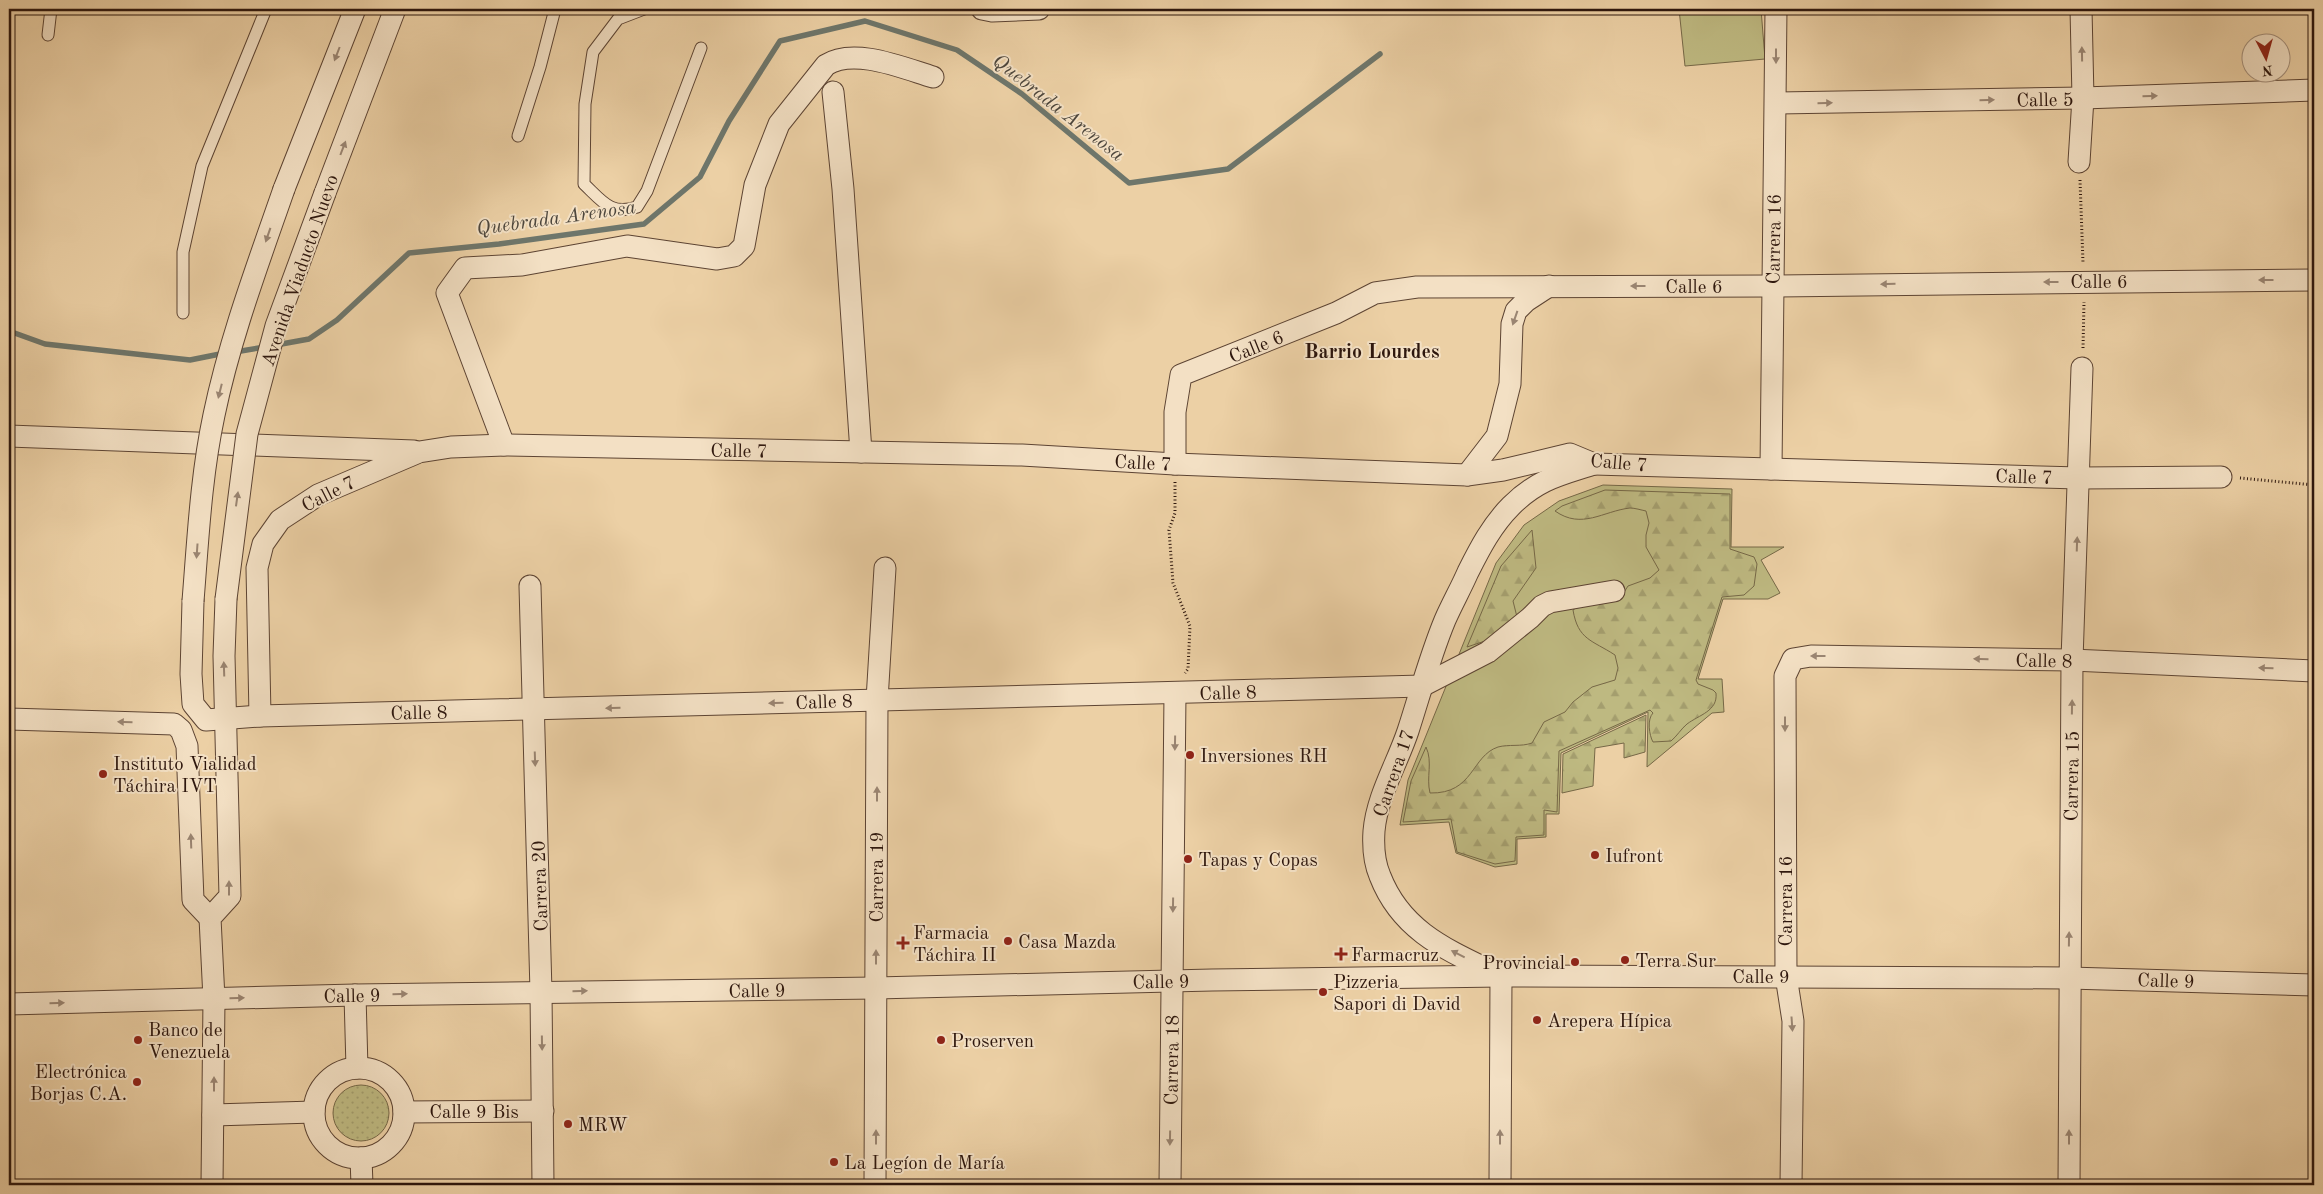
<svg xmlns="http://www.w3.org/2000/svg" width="2323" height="1194" viewBox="0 0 2323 1194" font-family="'Old Standard TT',serif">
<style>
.grass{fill:#beb981;stroke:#766847}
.forest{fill:url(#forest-firs);stroke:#766847}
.park{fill:url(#park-dots);stroke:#766847}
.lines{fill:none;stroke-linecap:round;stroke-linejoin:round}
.stream{stroke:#6e766b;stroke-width:5.5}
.lane-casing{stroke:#5d4433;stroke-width:13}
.street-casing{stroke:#5d4433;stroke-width:23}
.path{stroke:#2d160d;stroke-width:3;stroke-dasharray:1 2.5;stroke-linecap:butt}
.lane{stroke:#f3e0c4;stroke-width:11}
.street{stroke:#f3e0c4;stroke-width:21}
.street-bridge-casing{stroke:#5d4433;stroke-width:23;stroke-linecap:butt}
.street-bridge{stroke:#f3e0c4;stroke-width:21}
.oneway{fill:#9a8572}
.poi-dot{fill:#8f2418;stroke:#f3e0c4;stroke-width:2}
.labels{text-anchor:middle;stroke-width:4;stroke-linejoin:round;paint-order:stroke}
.street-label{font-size:19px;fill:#2d160d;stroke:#f3e0c4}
.poi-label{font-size:19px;fill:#2d160d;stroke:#f3e0c4;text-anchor:start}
.water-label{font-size:20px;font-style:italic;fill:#4d463c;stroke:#f3e0c4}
.neighbourhood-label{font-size:20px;font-weight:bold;fill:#2d160d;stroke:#f3e0c4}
</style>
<defs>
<pattern id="forest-firs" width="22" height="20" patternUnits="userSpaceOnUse" patternTransform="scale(1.25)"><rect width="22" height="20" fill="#beb981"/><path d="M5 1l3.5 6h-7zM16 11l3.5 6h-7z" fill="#a49e6e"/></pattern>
<pattern id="park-dots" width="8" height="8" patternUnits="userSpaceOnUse" patternTransform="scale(1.25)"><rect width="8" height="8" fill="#beb981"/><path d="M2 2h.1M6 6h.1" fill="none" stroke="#a49e6e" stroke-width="1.8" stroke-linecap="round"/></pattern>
</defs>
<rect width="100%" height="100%" fill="#ecd0a5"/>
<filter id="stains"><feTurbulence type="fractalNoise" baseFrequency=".004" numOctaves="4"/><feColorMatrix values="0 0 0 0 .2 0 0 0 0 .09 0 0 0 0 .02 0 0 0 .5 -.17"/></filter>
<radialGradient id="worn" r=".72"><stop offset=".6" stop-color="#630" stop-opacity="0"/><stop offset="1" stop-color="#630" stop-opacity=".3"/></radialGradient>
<g class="grass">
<path d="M1679 9H1761L1765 59 1685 66Z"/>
<path d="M1603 485 1732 489 1731 547H1784L1761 560 1780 593 1768 599H1723L1698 679H1722L1724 712 1712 713 1647 767 1648 712 1561 753 1559 814H1546V837L1517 839V864L1495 867 1456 853 1449 822 1400 825 1408 780 1496 563 1524 525 1559 501Z"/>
</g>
<g class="forest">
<path d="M1605 490 1730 494V549L1754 557 1757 564 1754 586 1744 595 1722 597 1696 680 1698 684 1713 690 1716 693C1718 711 1699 715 1687 724 1681 729 1677 736 1671 741L1653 742C1649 735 1647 719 1653 713L1650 710 1559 751 1557 812 1544 810V835L1516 837 1515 861 1495 864 1457 852 1451 819 1403 822 1411 781 1426 747C1433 762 1426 777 1430 793 1474 794 1471 756 1498 747 1509 744 1521 747 1532 743L1544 722 1565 712 1573 702 1592 687 1615 680 1618 668 1615 655C1592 640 1578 640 1573 610L1583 603 1621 597 1628 586 1650 578 1659 570 1646 547V535L1649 523 1646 511C1641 510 1635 508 1630 508 1603 511 1582 530 1555 511L1562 506Z"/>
<path d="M1532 530 1536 568 1513 601 1517 617 1494 638 1467 647 1501 566Z"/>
<path d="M1646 715 1645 752 1624 758V743L1595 748 1593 786 1562 793 1563 754Z"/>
</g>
<circle class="park" cx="361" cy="1113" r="28"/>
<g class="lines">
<g class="stream">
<path d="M9 331 45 344 190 360 225 353"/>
<path d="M276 345 309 339 337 320 409 253 499 244 644 224 700 177 729 121 780 41 865 21 957 50 1022 94 1129 183 1228 169 1380 54"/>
<path d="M235 352 265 347"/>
</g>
<g class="lane-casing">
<g id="lane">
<path d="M644 9 618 19 593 52 585 104 584 184C602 201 611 216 637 207L647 191 701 48"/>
<path d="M48 35 51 9"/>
<path d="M518 136 540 67 555 9"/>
<path d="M183 313V252L202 166 266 9"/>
</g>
</g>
<g class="street-casing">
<g id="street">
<path d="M982 9 992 11 1039 9"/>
<path d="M833 92 843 189 861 452"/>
<path d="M1776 103 2083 98 2314 90"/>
<path d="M2079 162 2083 98 2081 9"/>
<path d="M284 189 355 9"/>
<path d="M325 193 395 9"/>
<path d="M9 436 414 451"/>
<path d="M504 445 447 293 465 268 522 265 627 246 717 259 734 256 744 246 755 185 779 124 826 65C854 47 903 68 933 77"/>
<path d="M1175 464V412L1181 375 1336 313 1375 293 1417 287 1772 286 2314 280"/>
<path d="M1771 469 1776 9"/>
<path d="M1467 475 1497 436 1510 384 1512 324 1516 311 1526 301 1549 286"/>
<path d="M530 586 541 992 543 1185"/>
<path d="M193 601 191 674 193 704 206 720 260 716 1422 686 1488 652 1530 618 1542 606 1550 602 1614 591"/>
<path d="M260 716 257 568 263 544 280 520 318 495 419 452 451 447 504 445 1022 455 1175 464 1467 475 1503 470 1570 454 1594 464 2079 478 2221 477"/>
<path d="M9 719 174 724 181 730 187 746 193 900 210 918"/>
<path d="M355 995 357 1068"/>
<path d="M9 1004 355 995 876 988 1212 980 1501 976 2069 978 2314 985"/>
<circle cx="359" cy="1113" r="45"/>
<path d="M404 1112 543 1111"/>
<path d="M213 1115 314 1112"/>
<path d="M361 1158 362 1185"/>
<path d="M212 1185 214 999 210 918 230 896 224 656 226 599"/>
<path d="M875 1185 877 700 885 568"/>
<path d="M1170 1185 1175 694"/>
<path d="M1500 1185 1501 976C1450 951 1402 933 1380 876 1374 862 1373 846 1374 831 1377 796 1397 764 1408 731 1420 694 1430 656 1445 620 1452 604 1461 588 1468 572 1480 548 1492 525 1511 506 1538 479 1560 475 1594 464"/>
<path d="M1791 1185 1793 1021 1786 976 1785 676 1793 659 1811 656 2072 660 2314 671"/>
<path d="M2069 1185 2072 660 2082 368"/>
</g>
</g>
<g class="path">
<path d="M2080 180 2083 263"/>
<path d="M2083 348 2084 302"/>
<path d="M2240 478 2314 485"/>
<path d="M1175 482V513L1169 530 1173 583 1190 626 1188 669 1185 673"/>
</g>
<use href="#lane" class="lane"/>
<use href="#street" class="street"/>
<g class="street-bridge-casing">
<g id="street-bridge">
<path d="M226 599 247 434 276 326 325 193"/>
<path d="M193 601C198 539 201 476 214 415 230 338 258 264 284 189"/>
</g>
</g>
<use href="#street-bridge" class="street-bridge"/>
</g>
<defs><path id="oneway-solid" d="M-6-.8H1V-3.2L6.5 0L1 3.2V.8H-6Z" transform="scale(1.25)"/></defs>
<g class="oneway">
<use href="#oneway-solid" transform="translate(337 54) rotate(111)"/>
<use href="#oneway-solid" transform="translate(2082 54) rotate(-91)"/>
<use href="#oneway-solid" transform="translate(1776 56) rotate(90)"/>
<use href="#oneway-solid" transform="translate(2150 96) rotate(-2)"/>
<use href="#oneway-solid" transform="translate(1987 100) rotate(-1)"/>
<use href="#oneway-solid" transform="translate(1825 103) rotate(-1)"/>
<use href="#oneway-solid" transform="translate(343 148) rotate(-69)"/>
<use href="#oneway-solid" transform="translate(268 235) rotate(109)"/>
<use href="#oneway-solid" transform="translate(2266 280) rotate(180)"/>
<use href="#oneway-solid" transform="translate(2051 282) rotate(180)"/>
<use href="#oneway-solid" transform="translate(1888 284) rotate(179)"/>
<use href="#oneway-solid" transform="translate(1638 286) rotate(-180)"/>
<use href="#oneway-solid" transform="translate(1515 318) rotate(109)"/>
<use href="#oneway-solid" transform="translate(220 391) rotate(104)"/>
<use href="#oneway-solid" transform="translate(237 499) rotate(-82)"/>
<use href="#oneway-solid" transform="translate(2077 544) rotate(-88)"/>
<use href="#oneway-solid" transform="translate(197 551) rotate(94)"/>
<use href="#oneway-solid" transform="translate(1818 656) rotate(-180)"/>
<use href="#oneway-solid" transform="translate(1981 659) rotate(-179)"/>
<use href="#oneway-solid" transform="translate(2266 668) rotate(-178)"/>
<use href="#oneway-solid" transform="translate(224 669) rotate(-92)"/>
<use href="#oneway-solid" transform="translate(776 703) rotate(178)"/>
<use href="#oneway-solid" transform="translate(2072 707) rotate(-89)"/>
<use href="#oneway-solid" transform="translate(613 708) rotate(178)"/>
<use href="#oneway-solid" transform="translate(125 722) rotate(-178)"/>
<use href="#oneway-solid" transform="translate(1785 724) rotate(90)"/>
<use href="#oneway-solid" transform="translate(1175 743) rotate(91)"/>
<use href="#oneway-solid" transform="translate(535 759) rotate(88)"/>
<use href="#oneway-solid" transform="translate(877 794) rotate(-90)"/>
<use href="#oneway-solid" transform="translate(191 841) rotate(-92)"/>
<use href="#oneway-solid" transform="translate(229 888) rotate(-90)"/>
<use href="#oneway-solid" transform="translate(1173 905) rotate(91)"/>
<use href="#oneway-solid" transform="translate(2069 939) rotate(-89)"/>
<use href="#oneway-solid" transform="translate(1458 954) rotate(-153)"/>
<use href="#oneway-solid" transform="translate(876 957) rotate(-90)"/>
<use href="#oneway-solid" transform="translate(580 991) rotate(-1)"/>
<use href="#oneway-solid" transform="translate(400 994) rotate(-1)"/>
<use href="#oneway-solid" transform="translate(237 998) rotate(-2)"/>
<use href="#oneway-solid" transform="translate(57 1003) rotate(-1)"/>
<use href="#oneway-solid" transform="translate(1792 1024) rotate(86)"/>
<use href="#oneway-solid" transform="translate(542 1043) rotate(89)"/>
<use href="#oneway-solid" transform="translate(214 1084) rotate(-90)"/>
<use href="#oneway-solid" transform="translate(876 1137) rotate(-90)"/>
<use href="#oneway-solid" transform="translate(1500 1137) rotate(-90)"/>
<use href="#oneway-solid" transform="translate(2069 1137) rotate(-90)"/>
<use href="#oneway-solid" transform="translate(1170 1138) rotate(91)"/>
</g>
<g class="poi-dot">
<circle cx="1190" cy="755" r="5"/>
<circle cx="103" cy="774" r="5"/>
<circle cx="1595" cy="855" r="5"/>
<circle cx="1188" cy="859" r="5"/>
<circle cx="1008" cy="941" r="5"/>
<path d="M900.5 935.5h5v5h5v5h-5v5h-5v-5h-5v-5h5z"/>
<path d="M1338.5 946.5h5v5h5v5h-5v5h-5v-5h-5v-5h5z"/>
<circle cx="1625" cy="960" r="5"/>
<circle cx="1575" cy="962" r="5"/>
<circle cx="1323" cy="992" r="5"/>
<circle cx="1537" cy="1020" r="5"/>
<circle cx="138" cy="1040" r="5"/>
<circle cx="941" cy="1040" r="5"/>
<circle cx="137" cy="1082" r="5"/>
<circle cx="568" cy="1124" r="5"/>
<circle cx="834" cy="1162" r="5"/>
</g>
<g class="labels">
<g class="street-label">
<text transform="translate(2045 99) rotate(-1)" y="7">Calle 5</text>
<text transform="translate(1773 239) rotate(-89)" y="7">Carrera 16</text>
<text transform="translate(299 270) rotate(-71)" y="7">Avenida Viaducto Nuevo</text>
<text x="2099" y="288">Calle 6</text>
<text x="1694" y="293">Calle 6</text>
<text transform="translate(1256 346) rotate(-22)" y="7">Calle 6</text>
<text transform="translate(739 450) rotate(1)" y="7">Calle 7</text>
<text transform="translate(1143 462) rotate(3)" y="7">Calle 7</text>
<text transform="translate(1619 462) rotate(5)" y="7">Calle 7</text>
<text transform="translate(2024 476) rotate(2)" y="7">Calle 7</text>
<text transform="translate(328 493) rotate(-27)" y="7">Calle 7</text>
<text transform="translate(2044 660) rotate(1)" y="7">Calle 8</text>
<text transform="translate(1228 692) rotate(-2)" y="7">Calle 8</text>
<text transform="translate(824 701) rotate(-2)" y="7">Calle 8</text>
<text transform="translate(419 712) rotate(-1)" y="7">Calle 8</text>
<text transform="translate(1393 773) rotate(-71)" y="7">Carrera 17</text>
<text transform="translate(2071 776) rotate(-89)" y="7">Carrera 15</text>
<text transform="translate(876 877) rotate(-90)" y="7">Carrera 19</text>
<text transform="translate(539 886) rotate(-92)" y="7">Carrera 20</text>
<text transform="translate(1785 901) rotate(-90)" y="7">Carrera 16</text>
<text x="1761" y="983">Calle 9</text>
<text transform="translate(2166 980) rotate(2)" y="7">Calle 9</text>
<text transform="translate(1161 981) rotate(-1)" y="7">Calle 9</text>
<text transform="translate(757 990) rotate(-1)" y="7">Calle 9</text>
<text transform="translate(352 995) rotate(-1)" y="7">Calle 9</text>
<text transform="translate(1171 1060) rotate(-89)" y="7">Carrera 18</text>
<text x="474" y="1118">Calle 9 Bis</text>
</g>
<g class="poi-label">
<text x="1200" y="762">Inversiones RH</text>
<text x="113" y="770">Instituto Vialidad<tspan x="113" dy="22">Táchira IVT</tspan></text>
<text x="1605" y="862">Iufront</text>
<text x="1198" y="866">Tapas y Copas</text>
<text x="913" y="939">Farmacia<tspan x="913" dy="22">Táchira II</tspan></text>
<text x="1018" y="948">Casa Mazda</text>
<text x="1351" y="961">Farmacruz</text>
<text x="1635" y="967">Terra Sur</text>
<text x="1565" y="969" text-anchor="end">Provincial</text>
<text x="1333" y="988">Pizzeria<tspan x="1333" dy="22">Sapori di David</tspan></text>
<text x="1547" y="1027">Arepera Hípica</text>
<text x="148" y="1036">Banco de<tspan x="148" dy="22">Venezuela</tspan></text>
<text x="951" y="1047">Proserven</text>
<text x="127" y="1078" text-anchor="end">Electrónica<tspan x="127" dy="22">Borjas C.A.</tspan></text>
<text x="578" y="1131">MRW</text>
<text x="844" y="1169">La Legíon de María</text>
</g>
<g class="water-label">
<text transform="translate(1059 107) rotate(38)" y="7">Quebrada Arenosa</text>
<text transform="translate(556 217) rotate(-8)" y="7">Quebrada Arenosa</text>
</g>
<g class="neighbourhood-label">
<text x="1372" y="358">Barrio Lourdes</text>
</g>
</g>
<rect width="2323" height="1194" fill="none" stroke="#ecd0a5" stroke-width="30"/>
<rect x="10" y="10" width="2303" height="1174" fill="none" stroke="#2d160d" stroke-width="2.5"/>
<rect x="15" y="15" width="2293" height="1164" fill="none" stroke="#2d160d"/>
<g transform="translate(2266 58) rotate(174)"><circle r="24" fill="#f3e0c4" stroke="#a48f7b"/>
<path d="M0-4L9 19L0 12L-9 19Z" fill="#8f2418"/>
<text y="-8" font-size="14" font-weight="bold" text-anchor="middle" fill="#2d160d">N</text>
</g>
<rect width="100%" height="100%" filter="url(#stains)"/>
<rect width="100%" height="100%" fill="url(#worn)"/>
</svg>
